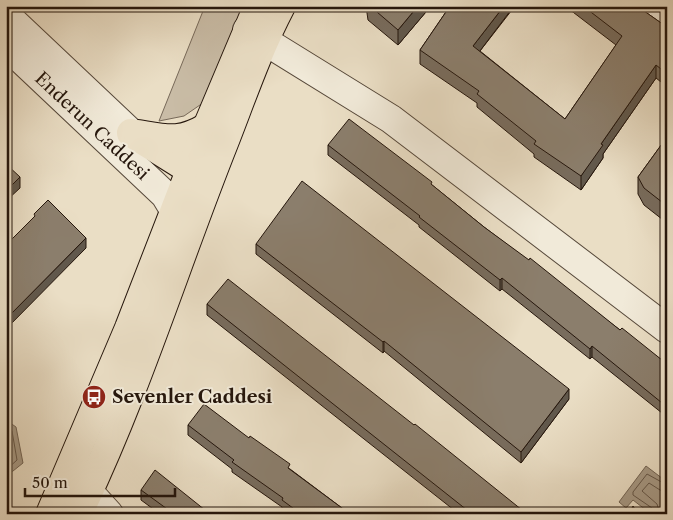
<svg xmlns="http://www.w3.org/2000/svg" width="673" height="520" viewBox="0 0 673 520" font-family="'Libre Caslon Text',serif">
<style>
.green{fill:#c9bca6;stroke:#776959}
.water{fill:#a79a86;stroke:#736555}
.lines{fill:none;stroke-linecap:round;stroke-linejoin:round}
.shore{stroke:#665849;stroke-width:1}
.minor-casing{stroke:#56483a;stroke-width:30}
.major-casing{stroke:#25160c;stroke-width:30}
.minor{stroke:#f1ead9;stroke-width:28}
.major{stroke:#eadec5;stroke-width:28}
.wall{fill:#786c5d;stroke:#25160c}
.shaded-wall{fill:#61584c;stroke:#25160c}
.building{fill:#8b7e6c;stroke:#25160c}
.labels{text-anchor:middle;stroke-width:4;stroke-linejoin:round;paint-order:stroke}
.street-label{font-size:18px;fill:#25160c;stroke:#f1ead9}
.poi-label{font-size:18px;font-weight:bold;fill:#25160c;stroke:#f1ead9;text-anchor:start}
</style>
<rect width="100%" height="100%" fill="#eadec5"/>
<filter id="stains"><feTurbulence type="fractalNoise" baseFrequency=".004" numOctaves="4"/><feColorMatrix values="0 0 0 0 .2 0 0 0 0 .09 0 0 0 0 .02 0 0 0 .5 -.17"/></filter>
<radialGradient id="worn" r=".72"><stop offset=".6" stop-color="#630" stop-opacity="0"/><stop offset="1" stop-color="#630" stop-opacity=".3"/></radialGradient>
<path class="green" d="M205 6H245L213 96 184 116 159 121Z"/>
<g class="water">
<path d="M6 420 16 427 23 463 8 475 6 470Z"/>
<path d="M646 466 667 482V514H651L633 500 626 508 619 502Z"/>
</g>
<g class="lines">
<g class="shore">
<path d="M6 426 12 431 17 460 6 470"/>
<path d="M653 514 652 508 633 495V492L647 474 667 485"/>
<path d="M660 514 657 504 642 491 649 483 660 490 667 492"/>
</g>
<g class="minor-casing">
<g id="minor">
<path d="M645 6 667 23"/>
<path d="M6 15 131 133"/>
<path d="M247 30 391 119 667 329"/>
<path d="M6 45 165 195 174 210"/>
<path d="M89 492 109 514"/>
</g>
</g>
<g class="major-casing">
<g id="major">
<path d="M131 133 190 170 206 177"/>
<path d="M138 134C168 139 180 143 207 127"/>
<path d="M50 514 129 328 207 127 258 6"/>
<path d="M78 514C136 394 175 266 224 143 242 97 258 50 281 6"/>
</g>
</g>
<use href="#minor" class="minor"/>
<use href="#major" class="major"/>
</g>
<g class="wall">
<path d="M366 6H431L398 45 368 20Z"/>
<path d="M450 6H515L480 51 565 119 616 45 565 6H637L664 25 661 82 656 78 603 154V158L581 190 534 157V154L477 107V103L420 64V50Z"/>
<path d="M667 137V223L644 205 638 194V177Z"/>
<path d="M328 145 432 185 484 227 620 330 667 364V417L592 357 590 359 502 289 500 291 419 227V225L328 155Z"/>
<path d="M256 244 569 399 521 463 384 351 383 353 256 254Z"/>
<path d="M207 304 527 514H459L207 315Z"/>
<path d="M188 425 290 469 350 514H287L282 510V507L232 472V469L188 435Z"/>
<path d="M141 490 210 514H160L141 500Z"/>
</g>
<g class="shaded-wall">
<path d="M418 6H431L398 45V30Z"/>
<path d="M504 6H514L473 60V46Z"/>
<path d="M667 62V75L661 82V69Z"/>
<path d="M656 65V78L603 154V158L581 190V176L601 144Z"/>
<path d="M20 177V188L6 201V191Z"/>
<path d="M86 238V248L6 329V319Z"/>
<path d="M502 278V289L500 291V280Z"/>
<path d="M384 341V351L383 353V342Z"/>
<path d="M592 346V357L590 359V349Z"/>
<path d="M569 389V399L521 463V452Z"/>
</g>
<g class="building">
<path d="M370 6H418L398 30Z"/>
<path d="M450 6H504L473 46 565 119 622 36 583 6H637L664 25H667V62L661 69 656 65 601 144 603 145 581 176 534 144 536 141 477 94 479 91 420 50Z"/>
<path d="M349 119 432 182 431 184 484 227 529 260 530 258 620 330 622 328 667 364V407L592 346 590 349 502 278 500 280 419 217 420 216 328 145Z"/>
<path d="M667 137V206L644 188 638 177Z"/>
<path d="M6 164 20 177 6 191Z"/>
<path d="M302 181 569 389 521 452 384 341 383 342 256 244Z"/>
<path d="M48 200 86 238 6 319V245L35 216 34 214Z"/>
<path d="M228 279 414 425 415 424 527 514H472L207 304Z"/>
<path d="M204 404 249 438 250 436 290 464 288 468 350 514H301L282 500 283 498 232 462 234 460 188 425Z"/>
<path d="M155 470 210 514H174L141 490Z"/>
<path d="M633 506 638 514H629Z"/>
</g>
<defs>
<g id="bus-disc" transform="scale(1.25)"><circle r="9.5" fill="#8f2418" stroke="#f1ead9"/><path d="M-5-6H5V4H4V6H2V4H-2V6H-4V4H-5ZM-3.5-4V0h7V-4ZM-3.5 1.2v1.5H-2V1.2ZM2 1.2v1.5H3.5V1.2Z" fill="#fff"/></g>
</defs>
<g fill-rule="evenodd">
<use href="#bus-disc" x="94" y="397"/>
</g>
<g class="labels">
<g class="street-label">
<text transform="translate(92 126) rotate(43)" y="6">Enderun Caddesi</text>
</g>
<g class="poi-label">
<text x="112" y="403">Sevenler Caddesi</text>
</g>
</g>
<rect width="673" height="520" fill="none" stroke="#eadec5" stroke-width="25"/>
<rect x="8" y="8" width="658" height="505" fill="none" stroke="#25160c" stroke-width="2.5"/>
<rect x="12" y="12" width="648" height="495" fill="none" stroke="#25160c"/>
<path d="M25 488v8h150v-8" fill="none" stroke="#25160c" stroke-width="2.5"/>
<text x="32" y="488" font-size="15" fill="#25160c" stroke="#f1ead9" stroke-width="4" paint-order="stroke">50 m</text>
<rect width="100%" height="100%" filter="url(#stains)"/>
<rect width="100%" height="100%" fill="url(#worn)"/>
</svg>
